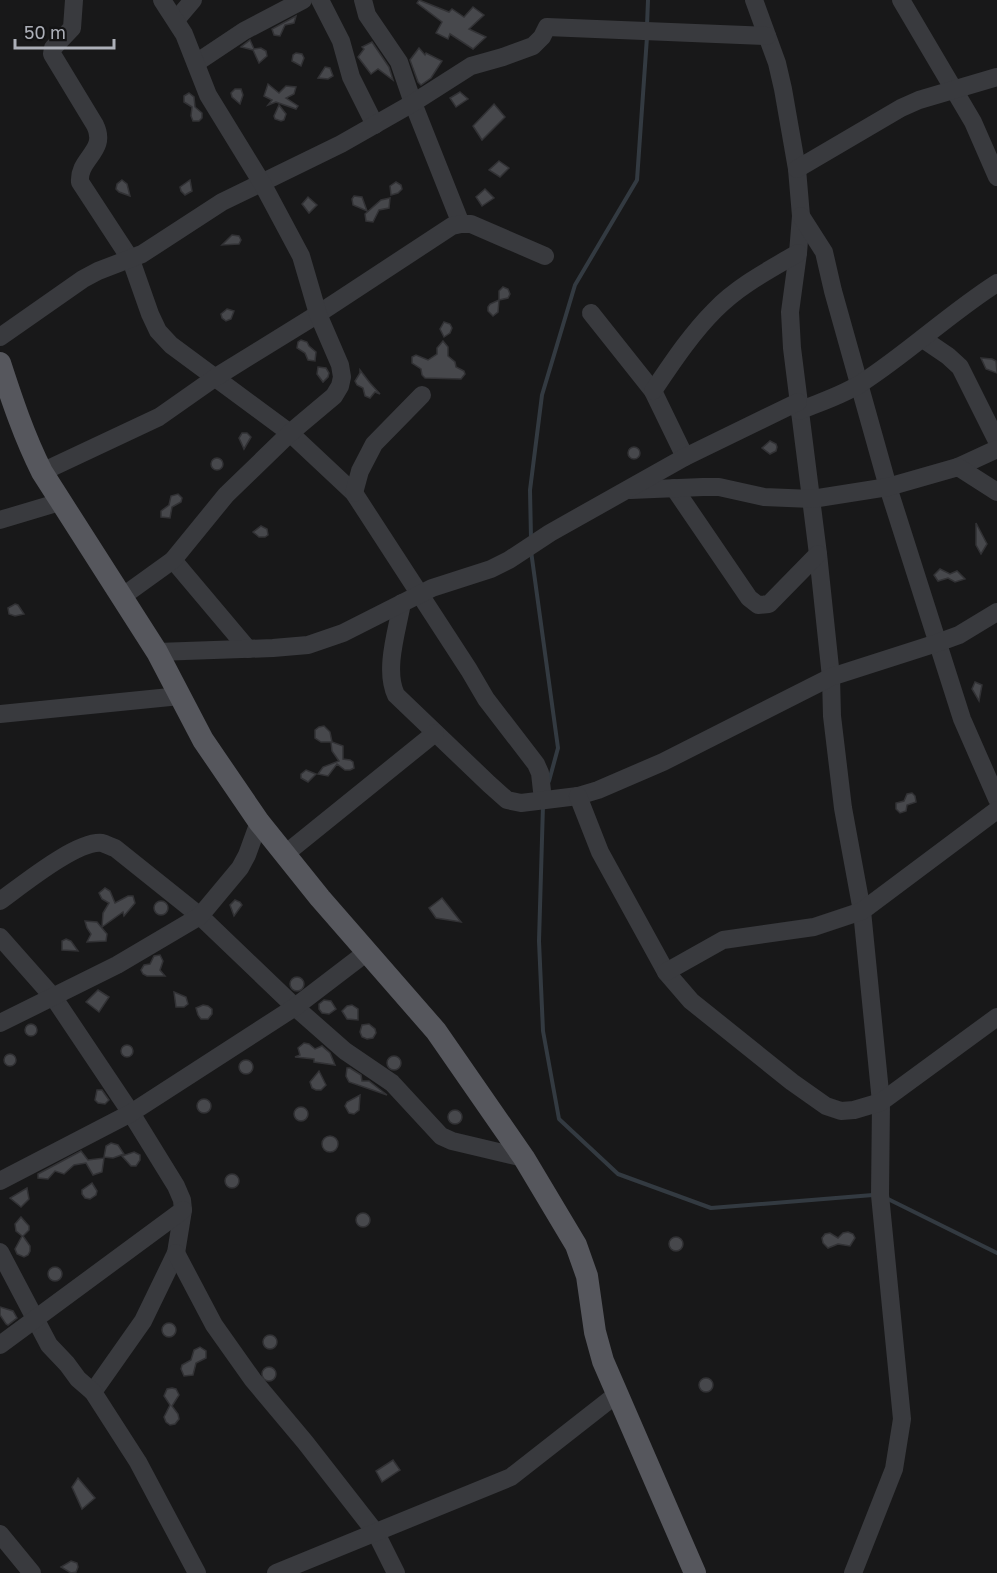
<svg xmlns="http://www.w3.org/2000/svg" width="997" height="1573" viewBox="0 0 997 1573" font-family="'Golos Text',sans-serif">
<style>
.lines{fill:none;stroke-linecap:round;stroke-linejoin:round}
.stream{stroke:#333a41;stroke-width:4}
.building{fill:#47484c;stroke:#323235;stroke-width:1.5}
.minor{stroke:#393a3e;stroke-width:18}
.major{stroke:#56575d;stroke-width:22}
</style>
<rect width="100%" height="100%" fill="#181819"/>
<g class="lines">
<g class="stream">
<path d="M647 26 648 0"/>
<path d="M531 538 530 490 542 395 575 285 637 180 647 37"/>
<path d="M531 551 558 748 549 781"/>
<path d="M543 805 539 941 543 1031 559 1119 618 1174 711 1208 873 1195"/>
<path d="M886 1198 997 1253"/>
</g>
</g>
<g class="building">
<path d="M419 0 449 12 452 9 464 17 473 7 484 15 469 29 486 37 473 49 450 34 448 39 436 33 442 22 417 3Z"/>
<path d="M296 16 294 23 285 25 280 36 274 35 272 29Z"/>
<path d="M250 40 254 49 261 48 266 51 267 56 259 63 253 50 241 47Z"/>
<path d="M372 42 389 67 393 80 378 69 371 74 358 57 364 49 362 47Z"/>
<path d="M419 48 425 55 426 53 442 61 431 78 421 85 418 82 410 60Z"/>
<path d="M296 53 302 54 304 58 301 66 292 61 293 55Z"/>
<path d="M325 67 330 68 333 76 328 79 318 78Z"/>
<path d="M268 84 279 93 286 86 296 87 294 94 286 98 298 106 296 109 276 102 268 105 272 100 264 96Z"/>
<path d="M235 89H241L243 95 240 104 232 97 231 93Z"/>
<path d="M460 92 468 99 456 107 450 98Z"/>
<path d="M189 93 194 97 195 107 202 113V118L199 121H193L191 116 192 107 184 102V96Z"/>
<path d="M494 104 505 117 482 140 473 126Z"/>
<path d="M279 105 286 114 284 120 281 121 275 119 274 116Z"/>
<path d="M499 161 509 168 500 177 489 170Z"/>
<path d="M122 180 127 184 130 196 119 192 116 189 117 184Z"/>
<path d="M190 180 192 191 185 195 181 191 180 187Z"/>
<path d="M396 182 401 185 402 189 398 193 391 195 390 186Z"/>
<path d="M485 189 494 198 482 206 476 197Z"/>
<path d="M354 196 362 197 367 211 353 205 352 199Z"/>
<path d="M308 197 317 205 309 213 302 204Z"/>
<path d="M390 198 389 208 379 210 373 222 366 221 365 214 381 200Z"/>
<path d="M232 235 239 236 241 240 239 244 222 245Z"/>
<path d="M503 287 508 289 510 294 508 298 499 300V291Z"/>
<path d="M499 300 498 312 493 316 488 311V307L490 304Z"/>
<path d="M227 309 234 311 231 319 226 321 222 318 221 314Z"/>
<path d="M444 322 450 324 452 328 450 333 444 337 440 329Z"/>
<path d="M301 340 307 342 309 346 316 352 315 361 308 360 305 353 297 348 298 342Z"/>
<path d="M443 341 448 347V356L455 362 456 367 464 371 465 374 461 379 425 378 422 375 421 369 412 363V357L416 355 428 360 437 354V348Z"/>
<path d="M981 358 992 359 996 361 997 373 986 369Z"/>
<path d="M318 367 326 368 329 373 328 377 323 382 317 374Z"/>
<path d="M360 370 370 383 380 394 375 392 370 398 365 396 363 388 357 385 355 381 360 373Z"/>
<path d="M242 433H247L251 437 244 449 239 438Z"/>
<path d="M770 441 776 444 777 447 776 451 770 454 762 448Z"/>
<circle cx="634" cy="453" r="6"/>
<circle cx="217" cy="464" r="6"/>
<path d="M178 494 182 498 181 502 172 507 170 518 161 517V511L169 505 171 496Z"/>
<path d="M976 523 987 544 981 554 976 545Z"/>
<path d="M261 526 267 529 268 535 265 537H259L253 532Z"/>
<path d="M940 569 950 574 957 571 965 579 955 582 948 578 938 581 934 575Z"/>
<path d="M15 604 18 605 24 614 15 616 9 614 8 608Z"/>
<path d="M975 682 982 685 979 701 972 689Z"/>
<path d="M324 726 330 732 332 742 343 746V759L350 760 353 762 354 768 350 770H345L337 764 328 776 318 774 323 767 339 761 332 751 331 742H321L315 738V730L319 727Z"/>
<path d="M306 770 316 774 308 782 301 778V774Z"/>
<path d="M912 793 915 796 916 802 907 805 906 811 900 813 896 809V803L904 801 907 794Z"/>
<path d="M105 888 110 891 115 903 128 896H133L135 903 124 916 123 912 102 927 103 913 109 903 102 899 99 893Z"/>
<path d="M442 898 461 922 436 918 429 908Z"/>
<path d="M235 900 240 902 242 905 234 916 230 905Z"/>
<circle cx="161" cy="908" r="7"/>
<path d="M85 921 97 922 107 934 106 941 87 942 91 934 87 928Z"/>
<path d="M66 939 71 941 78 951 62 950V941Z"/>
<path d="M160 955 163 961 160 970 165 976H147L143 974 141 970 144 965 150 964 154 956Z"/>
<circle cx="297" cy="984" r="7"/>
<path d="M98 990 109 997 99 1012 86 1002Z"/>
<path d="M174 992 186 997 188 1004 184 1007H176Z"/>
<path d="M324 1000 331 1001 336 1009 329 1014 322 1013 319 1009V1004Z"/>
<path d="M203 1005 208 1006 212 1009V1014L208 1019H201L198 1015 196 1008Z"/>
<path d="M352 1005 358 1009V1020L347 1019 342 1011 347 1006Z"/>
<circle cx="31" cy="1030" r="6"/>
<path d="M369 1024 375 1029 376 1033 373 1038 367 1039 362 1037 360 1032 362 1025Z"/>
<path d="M304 1043 309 1044 315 1049 322 1046 330 1053 335 1065 314 1062V1059L295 1057 300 1055 298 1048Z"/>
<circle cx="127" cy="1051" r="6"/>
<circle cx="10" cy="1060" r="6"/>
<circle cx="394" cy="1063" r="7"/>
<circle cx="246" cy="1067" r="7"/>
<path d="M347 1068H350L361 1075 362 1081H369L387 1095 349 1082 346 1076Z"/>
<path d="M319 1071 326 1085 321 1090H316L312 1088 310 1082Z"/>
<path d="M97 1090H102L109 1100 105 1104 98 1103 95 1100Z"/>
<path d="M360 1095 359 1110 354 1114 349 1113 345 1106 347 1102Z"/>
<circle cx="204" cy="1106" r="7"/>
<circle cx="301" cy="1114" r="7"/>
<circle cx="455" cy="1117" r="7"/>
<circle cx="330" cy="1144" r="8"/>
<path d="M111 1143 118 1145 124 1154 113 1158 104 1157 106 1146Z"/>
<path d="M81 1151 88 1160 104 1158 102 1172 93 1175 86 1163 74 1165 64 1174 55 1171 48 1179 38 1178V1174Z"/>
<path d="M134 1152 140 1155V1160L136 1166H131L122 1156Z"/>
<circle cx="232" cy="1181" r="7"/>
<path d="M92 1183 97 1191 96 1195 90 1199 85 1198 82 1194V1190Z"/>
<path d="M27 1188 29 1199 21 1207 10 1198Z"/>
<circle cx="363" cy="1220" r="7"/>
<path d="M21 1217 29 1226V1230L23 1236 30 1246V1251L28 1255 24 1257 17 1254 15 1249 22 1236 16 1231 15 1224Z"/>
<path d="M848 1232 853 1234 855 1238 850 1246 838 1244 828 1248 823 1243 822 1238 825 1234 830 1233 838 1238 843 1233Z"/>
<circle cx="676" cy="1244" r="7"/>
<circle cx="55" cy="1274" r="7"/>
<path d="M0 1307 13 1311 17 1318 8 1325 6 1324 0 1315Z"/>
<circle cx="169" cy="1330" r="7"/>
<circle cx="270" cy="1342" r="7"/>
<path d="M200 1347 206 1351V1358L196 1363 193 1375 184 1376 181 1369 182 1365 191 1360 194 1350Z"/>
<circle cx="269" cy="1374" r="7"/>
<circle cx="706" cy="1385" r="7"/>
<path d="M172 1388 176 1389 179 1395 172 1406 178 1414 179 1419 175 1424 170 1425 166 1422 164 1417 170 1405 164 1396 167 1389Z"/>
<path d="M393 1460 400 1470 382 1482 376 1471Z"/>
<path d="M78 1478 95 1498 82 1509 72 1487Z"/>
<path d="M71 1561 77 1563 78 1567 76 1572 71 1573 61 1567Z"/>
</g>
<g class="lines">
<g class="minor">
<path d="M74 0 72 28 53 48 52 54 95 125C108 151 78 158 80 182L131 260 150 314 158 331 171 345 290 433 354 493 469 670 486 699 536 764 540 773 543 800"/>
<path d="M320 0 341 41 351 77 375 125"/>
<path d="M363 0 367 15 399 62 413 103 461 224"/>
<path d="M754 0 777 63 783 89 797 169 801 216 798 253 790 312 792 348 818 554 831 677 832 716 843 808 862 911 881 1102 880 1195 902 1419 894 1469 853 1573"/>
<path d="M901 0 973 122 997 177"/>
<path d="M176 20 193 0"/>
<path d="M196 63 244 31 303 0"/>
<path d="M797 169 901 108 919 100 997 77"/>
<path d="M801 216 824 252 833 291 888 487 962 719 997 799"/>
<path d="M591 313 653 391 685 457"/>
<path d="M0 337 83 279 98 271 142 254 222 202 341 144 413 103 471 66 503 57 533 46 542 37 547 27 767 36"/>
<path d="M923 339 948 356 960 367 997 441"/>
<path d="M653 391C672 363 691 334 715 310 738 286 769 270 798 253"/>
<path d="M799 411C820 402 844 395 863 382 909 352 950 313 997 283"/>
<path d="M958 467 997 449"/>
<path d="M42 472 159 417 216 377 318 314 452 226 461 224H471L545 256"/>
<path d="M674 488 749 598 758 605 769 604 818 554"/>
<path d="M630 490 703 487H719L764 497 812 499 888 487 958 467 997 492"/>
<path d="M354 493 360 471 374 444 422 395"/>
<path d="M0 520 60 502"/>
<path d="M173 560 248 649"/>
<path d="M123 596 173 560 226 495 290 433 334 396 340 386 342 377 340 365 318 314 301 256 262 183 208 95 184 34 162 0"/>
<path d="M402 603C397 631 384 670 396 695L489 784 507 800 521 803 578 796 598 790 663 762 831 677 937 643 959 635 997 612"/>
<path d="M157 652 273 648 308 645 343 633 432 588 491 569 509 560 550 533 685 457 798 402"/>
<path d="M0 714 180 696"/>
<path d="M578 796 600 852 666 972 691 1001 792 1082 826 1106 841 1111 854 1110 881 1102 997 1017"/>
<path d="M284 855 435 733"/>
<path d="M0 901C21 886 77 840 102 843 106 844 111 847 115 848L200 916 295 1007 345 1051 392 1083 441 1136 452 1141 524 1158"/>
<path d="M0 937 54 998 131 1113 176 1186 182 1200 183 1210 176 1253 143 1321 93 1392"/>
<path d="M666 972 723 940 814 927 862 911 997 810"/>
<path d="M0 1023 117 965 200 916 240 868 247 855 259 822"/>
<path d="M0 1181 131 1113 295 1007 367 952"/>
<path d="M0 1252 49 1345 67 1364 78 1379 93 1392 138 1462 197 1573"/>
<path d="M176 1253 214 1325 253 1380 305 1442 376 1533 396 1573"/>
<path d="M0 1345 183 1210"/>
<path d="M0 1534 32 1573"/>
<path d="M276 1573 511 1477 617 1394"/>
</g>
<path class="major" d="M0 363C12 400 24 436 42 472L157 652 203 740 259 822 320 898 436 1031 524 1158 576 1245 587 1276 595 1332 603 1361 695 1573"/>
</g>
<path d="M15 39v9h99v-9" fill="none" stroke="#acafb8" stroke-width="3"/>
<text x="24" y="39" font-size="18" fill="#acafb8" stroke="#131314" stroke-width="4.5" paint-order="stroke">50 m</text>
</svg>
